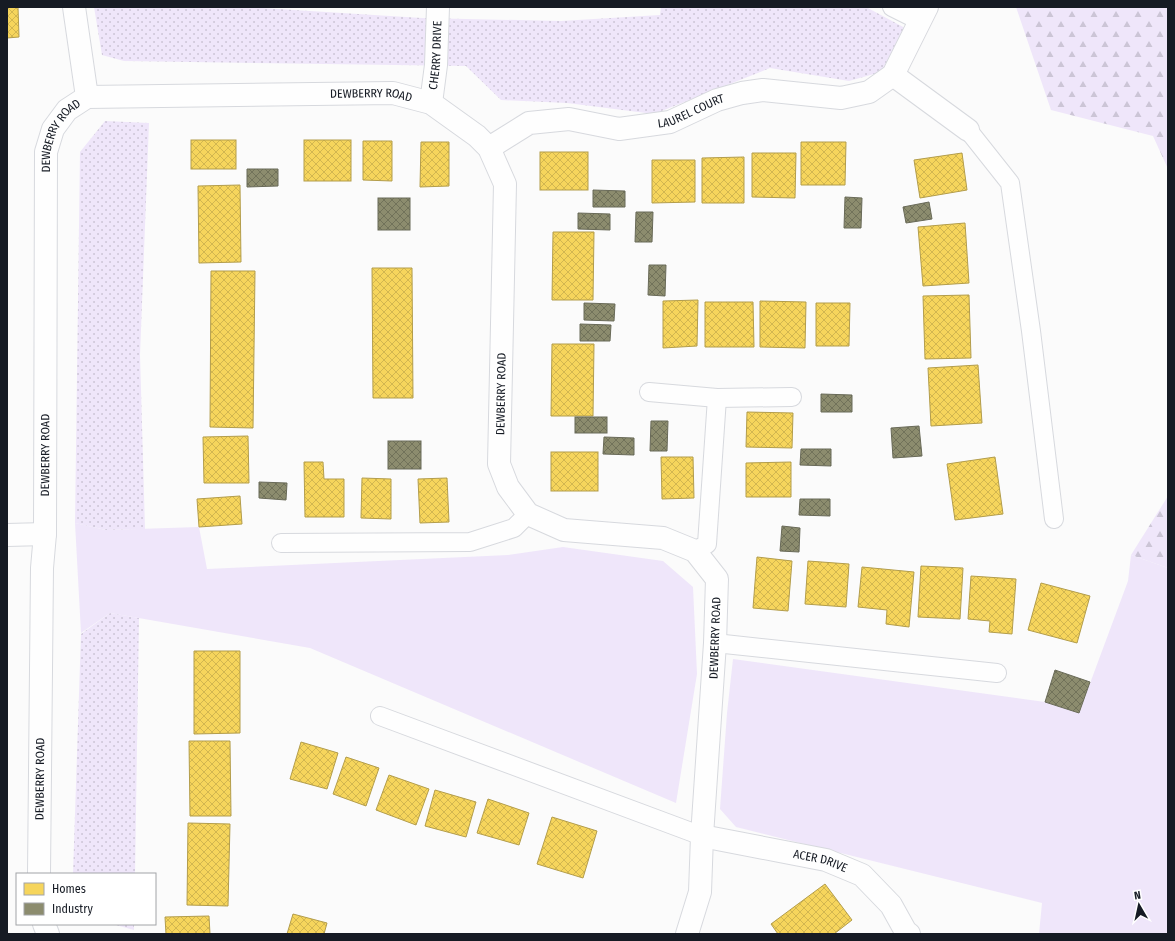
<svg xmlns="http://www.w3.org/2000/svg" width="1175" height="941" viewBox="0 0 1175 941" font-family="'Fira Sans Condensed',sans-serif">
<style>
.grass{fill:url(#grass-dots)}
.forest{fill:url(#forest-firs)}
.green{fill:#efe6fa}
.homes{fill:url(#homes-cross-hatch);stroke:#b39d4b}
.industry{fill:url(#industry-cross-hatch);stroke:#696a58}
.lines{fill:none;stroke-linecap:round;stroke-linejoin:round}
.lane-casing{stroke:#d7d9de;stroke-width:20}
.street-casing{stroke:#d7d9de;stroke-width:24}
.lane{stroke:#fefefe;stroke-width:18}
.street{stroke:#fefefe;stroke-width:22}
.labels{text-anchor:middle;stroke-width:4;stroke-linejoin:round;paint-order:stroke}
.street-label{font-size:12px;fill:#161b24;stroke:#fff}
</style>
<defs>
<pattern id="grass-dots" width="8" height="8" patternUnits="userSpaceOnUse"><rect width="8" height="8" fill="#efe6fa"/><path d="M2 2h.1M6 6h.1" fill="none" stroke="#ccc5d6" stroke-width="1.8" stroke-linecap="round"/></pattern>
<pattern id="forest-firs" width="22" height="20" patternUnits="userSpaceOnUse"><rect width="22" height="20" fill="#efe6fa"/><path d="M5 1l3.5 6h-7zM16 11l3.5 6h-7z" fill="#ccc5d6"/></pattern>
<pattern id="homes-cross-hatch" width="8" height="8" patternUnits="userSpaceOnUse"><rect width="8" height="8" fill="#f6d55c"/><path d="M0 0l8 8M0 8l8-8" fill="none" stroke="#d2b650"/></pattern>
<pattern id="industry-cross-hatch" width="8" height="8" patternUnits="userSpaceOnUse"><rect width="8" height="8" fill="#8c8c6e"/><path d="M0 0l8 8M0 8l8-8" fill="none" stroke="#71725a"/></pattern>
</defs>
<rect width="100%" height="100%" fill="#fbfbfb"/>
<g class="grass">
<path d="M94 7H246L422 18 561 21 660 15 661 7H866L905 28 881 72 849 81 770 68 654 114 567 103 501 100 466 66 124 61 102 55Z"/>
<path d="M105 121 149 123 140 355 145 529 106 530 75 523 80 152Z"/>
<path d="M110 613 139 618 135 874H73L81 634Z"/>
<path d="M112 924H134V930Z"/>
</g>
<g class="forest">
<path d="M1016 7H1168V169L1153 136 1051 110Z"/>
<path d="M1168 496V568L1131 555Z"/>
</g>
<g class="green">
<path d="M75 523 106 530 199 527 207 569 508 555 563 547 663 561 693 587 697 674 676 803 310 648 110 613 81 633Z"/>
<path d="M1131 555 1168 568V934H1039L1042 903 736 827 720 809 727 713 733 659 1045 702 1079 713 1128 581Z"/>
</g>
<g class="homes">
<path d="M7 7H18L19 37 7 38Z"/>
<rect x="191" y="140" width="45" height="29"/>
<rect x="304" y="140" width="47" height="41"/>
<path d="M363 141H392V181L363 180Z"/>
<path d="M421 142H449V186L420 187Z"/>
<path d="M801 142H846L845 185H801Z"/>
<rect x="540" y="152" width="48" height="38"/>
<path d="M752 153H796L795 198 752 197Z"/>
<path d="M962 153 967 190 920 198 914 160Z"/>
<path d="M744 157V203H702V158Z"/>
<path d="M652 160H695V202L652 203Z"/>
<path d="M240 185 241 262 199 263 198 186Z"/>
<path d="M965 223 969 283 923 286 918 227Z"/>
<path d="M553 232H594L593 300H552Z"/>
<path d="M372 268H412L413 398H373Z"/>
<path d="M211 271H255L253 428 210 427Z"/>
<path d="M969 295 971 358 925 359 923 296Z"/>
<path d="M698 300 697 346 663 348V301Z"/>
<path d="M760 301 806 302 805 348 760 347Z"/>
<path d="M705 302H753L754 347H705Z"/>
<path d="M816 303H850L849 346H816Z"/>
<path d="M552 344H594L593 416H551Z"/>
<path d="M978 365 982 423 931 426 928 368Z"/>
<path d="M747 412 793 413 792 448 746 447Z"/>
<path d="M248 436 249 483H204L203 437Z"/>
<rect x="551" y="452" width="47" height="39"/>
<path d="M661 457H693L694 498 662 499Z"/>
<path d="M995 457 1003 514 955 520 947 464Z"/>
<path d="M304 462H323L324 479H344V517H305Z"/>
<path d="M791 462V497H746V463Z"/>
<path d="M362 478 391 479V519L361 518Z"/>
<path d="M447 478 449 522 420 523 418 479Z"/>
<path d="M240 496 242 524 199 527 197 499Z"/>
<path d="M757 557 792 561 788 611 753 608Z"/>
<path d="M808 561 849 564 846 607 805 604Z"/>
<path d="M921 566 963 568 960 619 918 617Z"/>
<path d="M862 567 914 572 909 627 886 624 887 610 858 607Z"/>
<path d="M971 576 1016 579 1012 634 989 632 990 621 968 619Z"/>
<path d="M1041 583 1090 596 1077 643 1028 630Z"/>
<path d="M194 651H240V733L194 734Z"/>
<path d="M189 741H230L231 816H190Z"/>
<path d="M301 742 338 753 327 789 290 779Z"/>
<path d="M346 757 379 768 366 806 333 794Z"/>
<path d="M389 775 429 789 416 825 376 810Z"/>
<path d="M435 790 476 802 466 837 425 826Z"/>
<path d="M488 799 529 813 519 845 477 833Z"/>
<path d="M552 817 597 831 583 878 537 864Z"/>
<path d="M188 823 230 824 228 906 187 905Z"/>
<path d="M825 884 852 920 834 934H778L771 924Z"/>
<path d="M293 914 327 923 324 934H287Z"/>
<path d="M209 916 210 934H166L165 917Z"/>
</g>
<g class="industry">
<path d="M247 169H278V186L247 187Z"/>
<path d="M593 190 625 191V207H593Z"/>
<path d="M845 197 862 198 861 228H844Z"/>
<rect x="378" y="198" width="32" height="32"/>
<path d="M929 202 932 219 906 223 903 207Z"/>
<path d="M636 212H653L652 242H635Z"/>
<path d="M578 213 610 214V230L578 229Z"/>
<path d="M649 265H666L665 296 648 295Z"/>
<path d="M584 303 615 304 614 321 584 320Z"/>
<path d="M580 324 611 325 610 341H580Z"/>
<path d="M821 394 852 395V412H821Z"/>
<rect x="575" y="417" width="32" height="16"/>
<path d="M651 421H668L667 451H650Z"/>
<path d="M919 426 922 456 893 458 891 428Z"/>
<path d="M604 437 634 438V455L603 454Z"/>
<rect x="388" y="441" width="33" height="28"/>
<path d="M801 449H831V466L800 465Z"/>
<path d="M259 482 287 483 286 500 259 498Z"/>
<path d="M800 499H830V516L799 515Z"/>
<path d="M782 526 800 528 799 552 780 551Z"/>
<path d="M1055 670 1090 682 1079 713 1045 702Z"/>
</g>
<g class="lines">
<g class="lane-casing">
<g id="lane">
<path d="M892 7 920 21"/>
<path d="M968 130 1010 183 1031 331 1054 519"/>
<path d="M649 392 717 398 792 397"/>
<path d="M281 543 470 542 514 528 528 514"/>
<path d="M695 551 707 544 717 398"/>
<path d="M715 643 997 673"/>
<path d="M380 716 702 836"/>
</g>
</g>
<g class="street-casing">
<g id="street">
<path d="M74 7 87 97"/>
<path d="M893 75 968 130"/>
<path id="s1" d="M431 103 436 65 438 7"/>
<path id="s2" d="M489 148 529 123 569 119 619 129 670 122 717 100 742 93 763 90 841 98 869 92 893 75 927 7"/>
<path d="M7 535 45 534"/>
<path id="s3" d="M702 836 826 860 862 875 891 905 906 932 909 934"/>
<path id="s4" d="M39 874 42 568 45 534 46 152 53 129 67 110 87 97 393 93 431 103 477 136 489 148 505 184 499 464 508 487 528 514 564 530 663 538 695 551 717 579 715 643 702 836 700 892 687 934"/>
<path d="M44 924 48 934"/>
</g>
</g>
<use href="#lane" class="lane"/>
<use href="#street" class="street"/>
</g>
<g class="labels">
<g class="street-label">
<text dy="4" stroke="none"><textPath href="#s1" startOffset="48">CHERRY DRIVE</textPath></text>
<text dy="4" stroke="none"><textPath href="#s4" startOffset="1078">DEWBERRY ROAD</textPath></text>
<text dy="4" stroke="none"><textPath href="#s2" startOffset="213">LAUREL COURT</textPath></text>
<text dy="4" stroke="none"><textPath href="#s4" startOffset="743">DEWBERRY ROAD</textPath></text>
<text transform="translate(501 394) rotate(-89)" y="4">DEWBERRY ROAD</text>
<text dy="4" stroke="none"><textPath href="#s4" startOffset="419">DEWBERRY ROAD</textPath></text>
<text transform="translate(715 638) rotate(-88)" y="4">DEWBERRY ROAD</text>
<text dy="4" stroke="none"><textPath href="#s4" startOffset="95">DEWBERRY ROAD</textPath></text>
<text dy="4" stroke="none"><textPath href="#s3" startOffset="121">ACER DRIVE</textPath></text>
</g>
</g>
<rect width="1175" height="941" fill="none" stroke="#161b24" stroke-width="16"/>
<rect x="16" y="873" width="140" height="52" fill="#ffffff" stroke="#a2a4a7"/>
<rect x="24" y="883" width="20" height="12" fill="#f6d55c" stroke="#a2a4a7"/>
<text x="52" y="893" font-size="12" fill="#161b24">Homes</text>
<rect x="24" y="903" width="20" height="12" fill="#8c8c6e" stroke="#a2a4a7"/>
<text x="52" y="913" font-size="12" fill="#161b24">Industry</text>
<g transform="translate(1139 905) rotate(351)" stroke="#ffffff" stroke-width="3" paint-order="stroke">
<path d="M0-3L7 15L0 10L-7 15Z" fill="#161b24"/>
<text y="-6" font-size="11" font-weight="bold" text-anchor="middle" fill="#161b24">N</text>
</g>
</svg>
